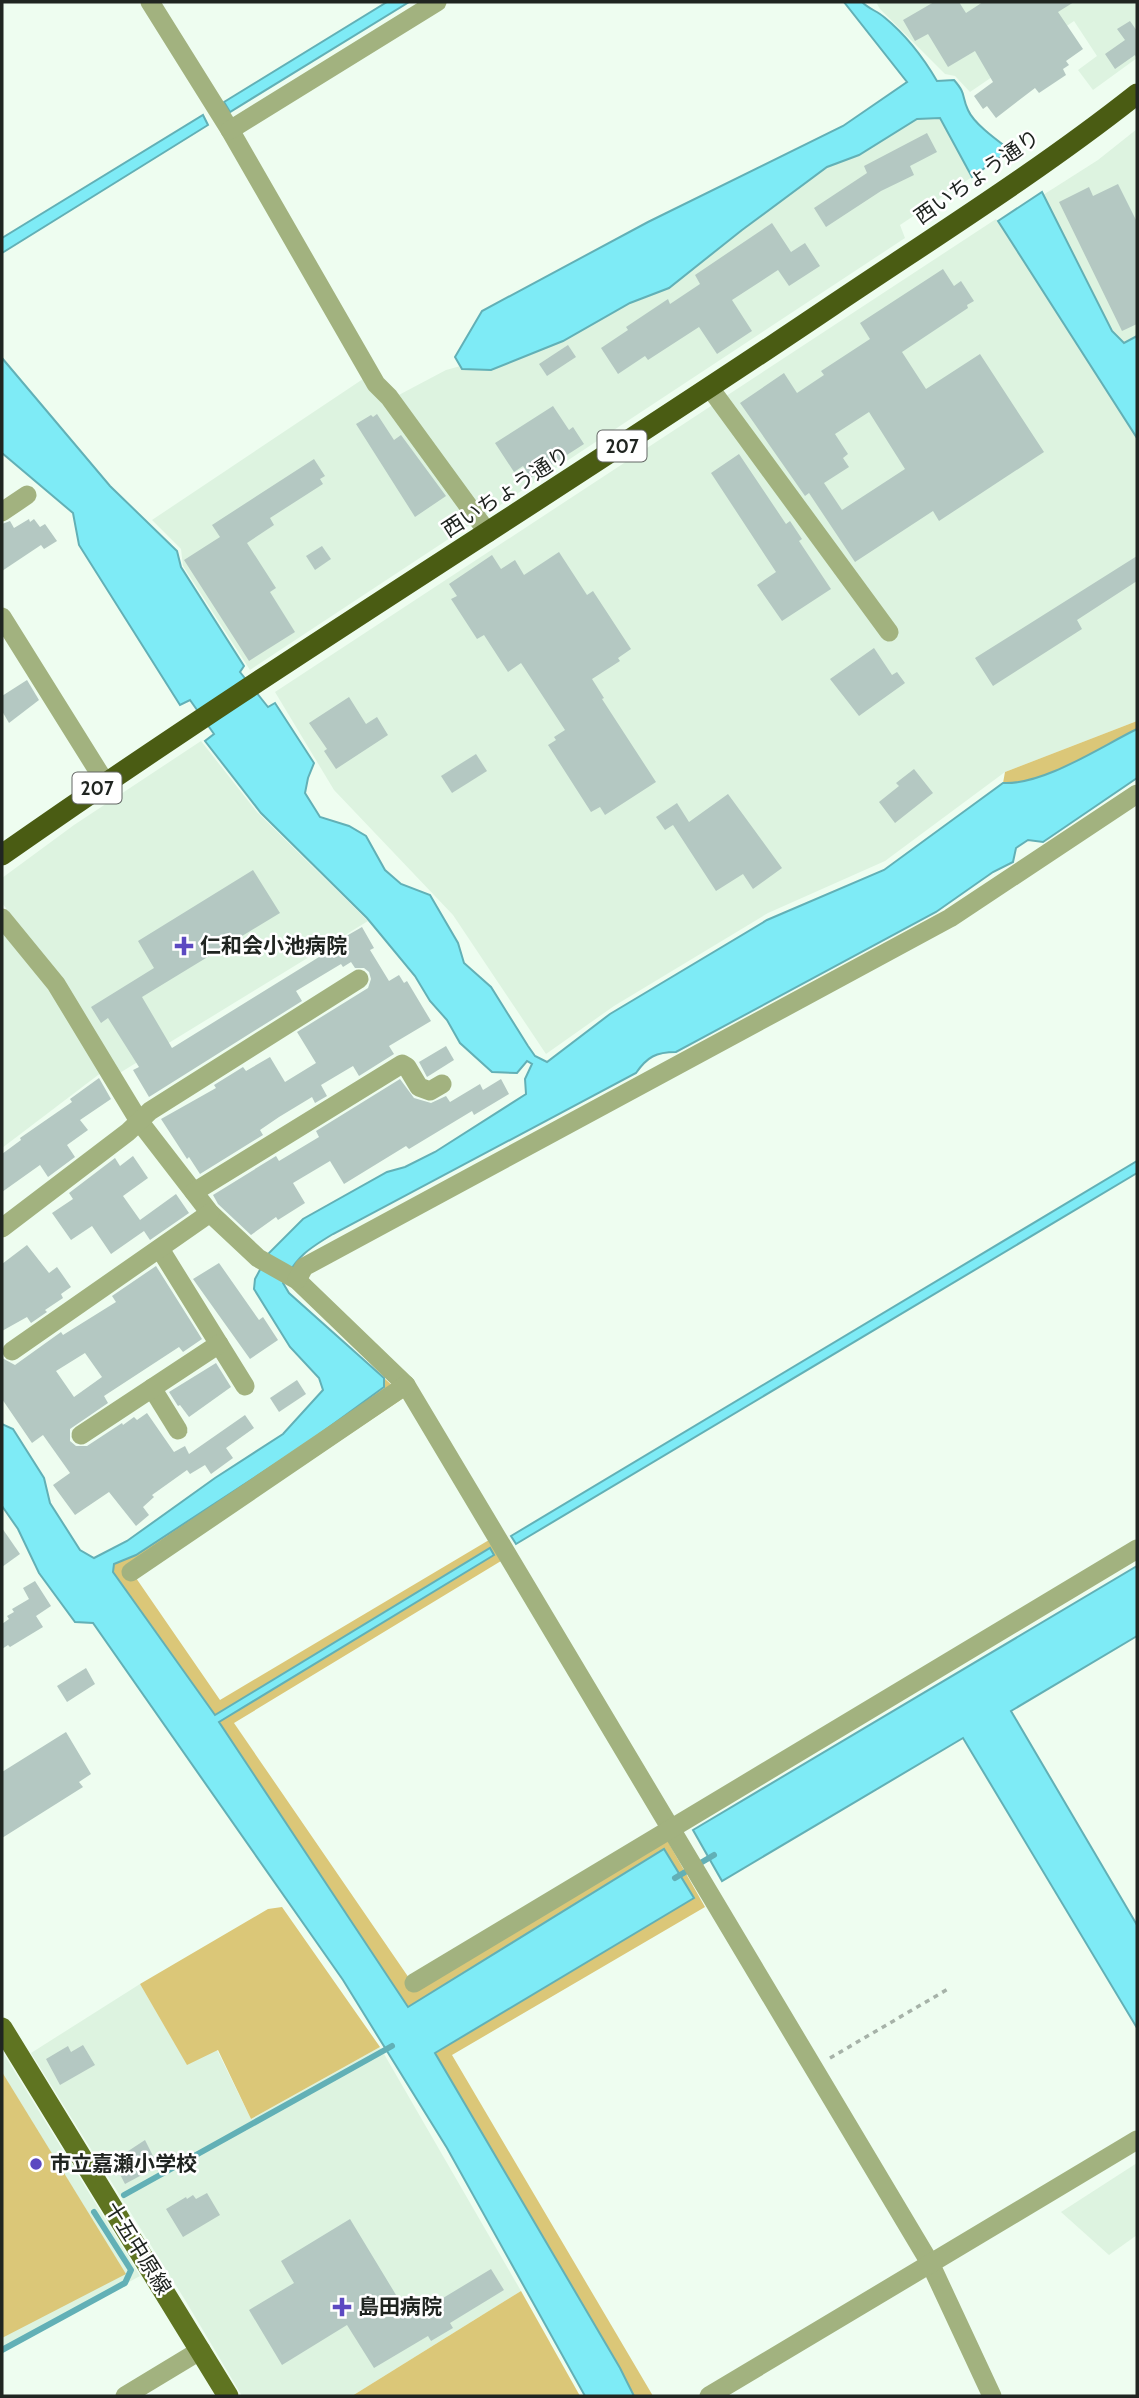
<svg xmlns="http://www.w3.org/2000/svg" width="1139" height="2398" viewBox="0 0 1139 2398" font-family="Cabin,'Noto Sans JP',sans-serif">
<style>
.built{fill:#ddf3e0}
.green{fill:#dbc778}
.water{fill:#7eebf6;stroke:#62b0b6;stroke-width:2}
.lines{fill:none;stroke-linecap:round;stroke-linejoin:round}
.stream{stroke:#62b0b6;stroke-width:6}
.building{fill:#b4c8c2;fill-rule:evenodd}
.path{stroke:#a6b2a8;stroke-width:3.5;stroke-dasharray:5 5;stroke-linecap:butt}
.minor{stroke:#a2b27f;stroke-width:19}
.major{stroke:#5f7421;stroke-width:21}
.highway{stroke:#4a5c13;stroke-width:21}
.poi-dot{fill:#5c49c1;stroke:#fff;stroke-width:2.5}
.labels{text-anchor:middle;stroke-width:5;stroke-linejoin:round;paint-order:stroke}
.shield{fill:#fff;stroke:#636664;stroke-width:2}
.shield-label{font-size:19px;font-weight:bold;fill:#202521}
.street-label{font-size:21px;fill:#202521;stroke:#fff}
.poi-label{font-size:21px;font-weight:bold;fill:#202521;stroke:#fff;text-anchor:start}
</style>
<rect width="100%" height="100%" fill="#eefdf0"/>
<g class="built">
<path d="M876 2H1137V58L1093 90 1078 70 1097 56 1074 21 970 92 955 76 945 74 880 9Z"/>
<path d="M939 104 972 177 900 225 905 238 250 670 183 566 181 549 152 520 366 377 395 397 446 370 515 351 826 158Z"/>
<path d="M1137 129V336L1124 343 1112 331 1043 195 1098 160Z"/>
<path d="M996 219 1137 438V721L1005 772 885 861 768 913 614 1006 546 1054 453 915 334 790 275 692Z"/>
<path d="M201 741 257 812 368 921 118 1074 61 979 2 903V878L74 825Z"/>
<path d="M2 928 49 984 102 1072 2 1148Z"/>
<path d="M140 1984 187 2064 217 2050 251 2119 380 2047 521 2291 352 2396H242L185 2300 31 2053Z"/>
<path d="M2 2051 140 2276 2 2351Z"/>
<path d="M1137 2163V2235L1109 2255 1061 2212Z"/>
</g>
<g class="green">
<path d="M1137 721V729C1100 747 1044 786 1003 783L1005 772Z"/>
<path d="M384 1378 405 1397 136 1578 220 1700 489 1540 501 1561 234 1723 409 1978 659 1826 705 1907 452 2055 653 2396H634L620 2368 435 2053 693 1898 663 1849 408 2007 219 1722 493 1555 490 1548 215 1715 113 1572 114 1563 136 1555 306 1444 384 1388Z"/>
<path d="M282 1907 380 2047 251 2119 218 2050 187 2065 140 1984 268 1909Z"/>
<path d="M2 2072 126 2274 2 2338Z"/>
<path d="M521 2291 580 2396H352Z"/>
</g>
<g class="water">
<path d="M387 2H409L230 112 224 102Z"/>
<path d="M844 2H862C869 9 877 11 884 17 906 35 923 57 937 81L954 80C967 95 961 95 968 110 974 124 998 141 1010 150L972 177 940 118 917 119 859 155 827 167 742 230 669 288 630 303 563 341 491 370 462 369 455 357 482 311 648 222 843 126 907 82Z"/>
<path d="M203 115 208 125 2 253V238Z"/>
<path d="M1042 192 1112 331 1124 343 1137 336V438L998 221Z"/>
<path d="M2 358 110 486 177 551 181 567 244 666 240 672 268 707 275 703 314 763 308 778 305 793 320 817 349 826 366 836 385 870 401 884 430 895 458 943 464 963 491 987 528 1046 535 1056 547 1062 610 1014 767 920 884 870 1003 783C1044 785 1100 747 1137 729V778L1043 842 1028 840 1016 848 1013 862 993 872 936 912 676 1052C656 1052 647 1057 636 1073L333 1234C308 1249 297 1256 283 1283L289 1293 384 1378V1387L306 1444 136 1555 114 1564 113 1572 215 1715 490 1548 494 1555 219 1722 408 2007 664 1849 694 1898 435 2053 620 2368 634 2396H585L447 2148 343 1980 93 1623 75 1622 39 1573 18 1529 2 1506V1424L13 1429 44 1478 50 1503 80 1550 94 1558 127 1541 215 1478 283 1434 323 1390 319 1378 290 1347 254 1289 255 1279 269 1253 303 1219 387 1172 405 1167 435 1152 526 1094 525 1079 532 1064 527 1061 517 1073 492 1072 460 1043 447 1020 430 1001 415 976 367 918 261 813 205 741 214 734 190 700 180 705 79 545 73 513 2 453Z"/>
<path d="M1137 1161V1173L516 1544 511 1536Z"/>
<path d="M1137 1566V1636L1011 1711 1137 1925V2028L963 1738 722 1881 693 1830Z"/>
</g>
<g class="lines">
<g class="stream">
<path d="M675 1878 714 1855"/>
<path d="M124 2195 392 2046"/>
<path d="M2 2350 125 2283 131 2270 94 2212"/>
</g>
</g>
<g class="building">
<path d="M934 2H959L966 13 983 2H1074L1058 12 1083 49 1066 61 1069 65 1063 69 1066 75 1039 93 1035 88 996 118 987 106 983 109 974 96 993 82 975 51 948 67 928 34 915 41 903 20Z"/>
<path d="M1130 21 1137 31V59L1135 55 1115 69 1105 54 1125 40 1117 29Z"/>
<path d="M927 133 937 152 910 166 914 175 881 191 826 227 814 208 867 173 864 166Z"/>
<path d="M1118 184 1137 222V324L1122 331 1059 202 1089 187 1093 196Z"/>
<path d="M772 223 791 252 805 243 820 266 789 286 778 270 732 300 752 331 717 354 699 327 648 360 645 356 618 374 601 348 628 330 626 327 668 299 670 304 700 284 695 275Z"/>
<path d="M943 269 954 286 961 281 974 301 967 305 968 308 902 352 926 389 980 354 1044 452 939 521 933 511 855 562 809 493 805 496 740 403 784 373 797 393 824 375 821 371 870 339 860 323ZM869 412 905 469 842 510 824 483 849 467 843 458 848 454 835 434Z"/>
<path d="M568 345 576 357 547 376 539 364Z"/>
<path d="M553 406 569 430 573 427 584 444 531 478 523 466 514 472 495 443Z"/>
<path d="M377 414 394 440 401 435 446 496 415 517 356 424 371 415 373 417Z"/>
<path d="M739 454 786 524 790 521 802 539 799 541 831 589 782 621 757 585 776 572 711 473Z"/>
<path d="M314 459 325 476 320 479 323 484 270 518 274 525 247 543 276 588 270 592 295 632 249 661 184 560 220 537 212 525Z"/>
<path d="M29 519 30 522 34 519 40 527 45 524 57 541 44 549 41 545 2 571V524L10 521 14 528Z"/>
<path d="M322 546 331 559 315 570 306 556Z"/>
<path d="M559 552 587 595 593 591 631 649 618 658 620 661 592 679 604 698 602 699 656 782 605 815 600 807 591 812 548 745 556 740 554 737 565 730 521 663 508 672 484 635 477 639 451 599 457 596 449 584 492 555 501 569 515 560 524 575Z"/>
<path d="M1137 556V581L1077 620 1082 629 993 686 975 658Z"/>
<path d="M874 648 892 675 897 672 905 683 859 716 830 679Z"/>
<path d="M27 680 39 700 9 723 2 711V696Z"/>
<path d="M349 697 366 724 377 717 388 735 336 769 324 751 327 749 309 723Z"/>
<path d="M476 754 487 771 452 793 441 776Z"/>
<path d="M914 769 933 793 895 823 879 802 899 786 896 783Z"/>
<path d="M728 794 782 868 753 889 743 874 716 891 673 825 665 830 656 817 677 803 689 822Z"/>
<path d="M253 870 280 913 142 997 172 1048 332 949 338 945 336 942 362 927 374 948 370 950 389 981 399 975 404 983 407 981 431 1021 389 1046 394 1054 359 1076 353 1066 321 1085 327 1096 315 1103 312 1097 279 1117 260 1130 263 1135 200 1174 189 1157 187 1159 161 1119 216 1088 214 1085 243 1067 246 1071 270 1057 285 1082 316 1063 297 1032 368 988 371 979 369 972 364 968H355L351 962 343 967 341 964 296 991 302 1001 149 1097 133 1070 139 1067 108 1018 101 1023 91 1007 154 968 138 941Z"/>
<path d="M446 1046 454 1060 427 1077 419 1062Z"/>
<path d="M99 1078 111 1099 80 1120 88 1130 67 1145 75 1157 48 1177 40 1165 2 1192V1154L21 1140 20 1138 72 1102 70 1099Z"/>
<path d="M400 1079 414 1098 431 1103 446 1096 450 1102 480 1084 483 1090 501 1079 509 1094 474 1115 472 1111 409 1149 406 1146 344 1184 330 1161 293 1183 305 1203 278 1220 276 1217 251 1235 218 1204 213 1195 276 1156 279 1161 319 1137 316 1131Z"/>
<path d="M133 1156 148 1178 123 1196 140 1220 176 1194 189 1213 150 1240 144 1231 111 1254 92 1226 71 1240 52 1213 73 1199 69 1193 115 1158 120 1166Z"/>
<path d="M27 1245 49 1273 57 1267 71 1287 61 1294 63 1298 45 1310 47 1312 31 1323 27 1317 2 1331V1264Z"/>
<path d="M219 1263 259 1320 263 1317 278 1340 250 1359 193 1279Z"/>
<path d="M156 1266 202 1339 183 1352 179 1347 104 1396 108 1403 70 1429V1441L76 1446H87L122 1423 123 1425 134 1417 137 1420 147 1413 174 1452 185 1446 189 1454 245 1415 254 1428 226 1448 233 1458 211 1474 205 1465 190 1474 187 1470 152 1495 154 1497 143 1507 149 1515 136 1526 109 1492 75 1515 53 1485 70 1473 43 1435 32 1443 2 1399V1358L15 1365 61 1332 63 1335 116 1302 112 1296ZM85 1353 102 1377 74 1397 56 1371Z"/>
<path d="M216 1363 231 1387 189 1417 180 1405 178 1406 169 1392Z"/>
<path d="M297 1380 306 1394 279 1412 270 1398Z"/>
<path d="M2 1528 20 1554 2 1567Z"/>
<path d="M35 1581 51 1606 36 1616 43 1627 10 1647 8 1645 2 1649V1624L9 1619 7 1616 14 1612 12 1609 29 1599 23 1588Z"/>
<path d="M86 1668 95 1684 67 1702 57 1686Z"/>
<path d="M66 1732 91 1774 79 1782 83 1787 2 1838V1772Z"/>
<path d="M83 2045 95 2065 60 2085 46 2059 68 2046 71 2052Z"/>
<path d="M145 2140 155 2160 147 2164 151 2170 125 2184 113 2161Z"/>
<path d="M207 2193 220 2215 183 2237 166 2209 186 2197 187 2199 193 2195 196 2199Z"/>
<path d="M350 2219 410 2318 491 2269 504 2290 450 2323 453 2328 431 2341 428 2336 374 2368 347 2325 282 2365 249 2310 294 2283 281 2261Z"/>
</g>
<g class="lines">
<path class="path" d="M830 2058 948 1989"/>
<g class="minor">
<path d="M150 2 230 130 376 384 389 397 488 533"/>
<path d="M230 130 437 2"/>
<path d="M710 388 889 632"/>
<path d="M2 512 27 495"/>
<path d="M2 617 105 782"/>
<path d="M2 918 56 984 139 1121 210 1213 258 1258 297 1280 406 1385 930 2263 992 2396"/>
<path d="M194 1192 402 1064 407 1067 419 1087 430 1091 442 1084"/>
<path d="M2 1228 128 1132 150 1111 359 979"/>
<path d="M160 1249 245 1386"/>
<path d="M297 1280 304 1267 950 918 1137 794"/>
<path d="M12 1351 210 1213"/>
<path d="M152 1388 178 1430"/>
<path d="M81 1435 219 1344"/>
<path d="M131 1572 406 1385"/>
<path d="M414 1983 1137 1549"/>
<path d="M125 2396 201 2350"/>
<path d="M709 2396 1137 2140"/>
</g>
<path class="major" d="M2 2028 228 2396"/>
<path class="highway" d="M2 855C274 664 558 491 833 305 934 237 1041 170 1137 94"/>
</g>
<g class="poi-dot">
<path d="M180.5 935.5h7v7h7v7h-7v7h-7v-7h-7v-7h7z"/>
<circle cx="36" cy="2164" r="7"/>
<path d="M338.5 2296.5h7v7h7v7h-7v7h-7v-7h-7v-7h7z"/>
</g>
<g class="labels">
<g class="shield">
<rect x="597.5" y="430.5" width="49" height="31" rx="5"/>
<rect x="72.5" y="772.5" width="49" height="31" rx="5"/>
</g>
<g class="shield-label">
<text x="622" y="453">207</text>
<text x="97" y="795">207</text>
</g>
<g class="street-label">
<text transform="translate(977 177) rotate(-35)" y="7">西いちょう通り</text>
<text transform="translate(506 492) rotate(-33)" y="7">西いちょう通り</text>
<text transform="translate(138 2248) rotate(58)" y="7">十五中原線</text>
</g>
<g class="poi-label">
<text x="200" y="953">仁和会小池病院</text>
<text x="50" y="2171">市立嘉瀬小学校</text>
<text x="358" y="2314">島田病院</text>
</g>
</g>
<rect width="1139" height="2398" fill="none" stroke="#202521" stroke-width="7"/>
</svg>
